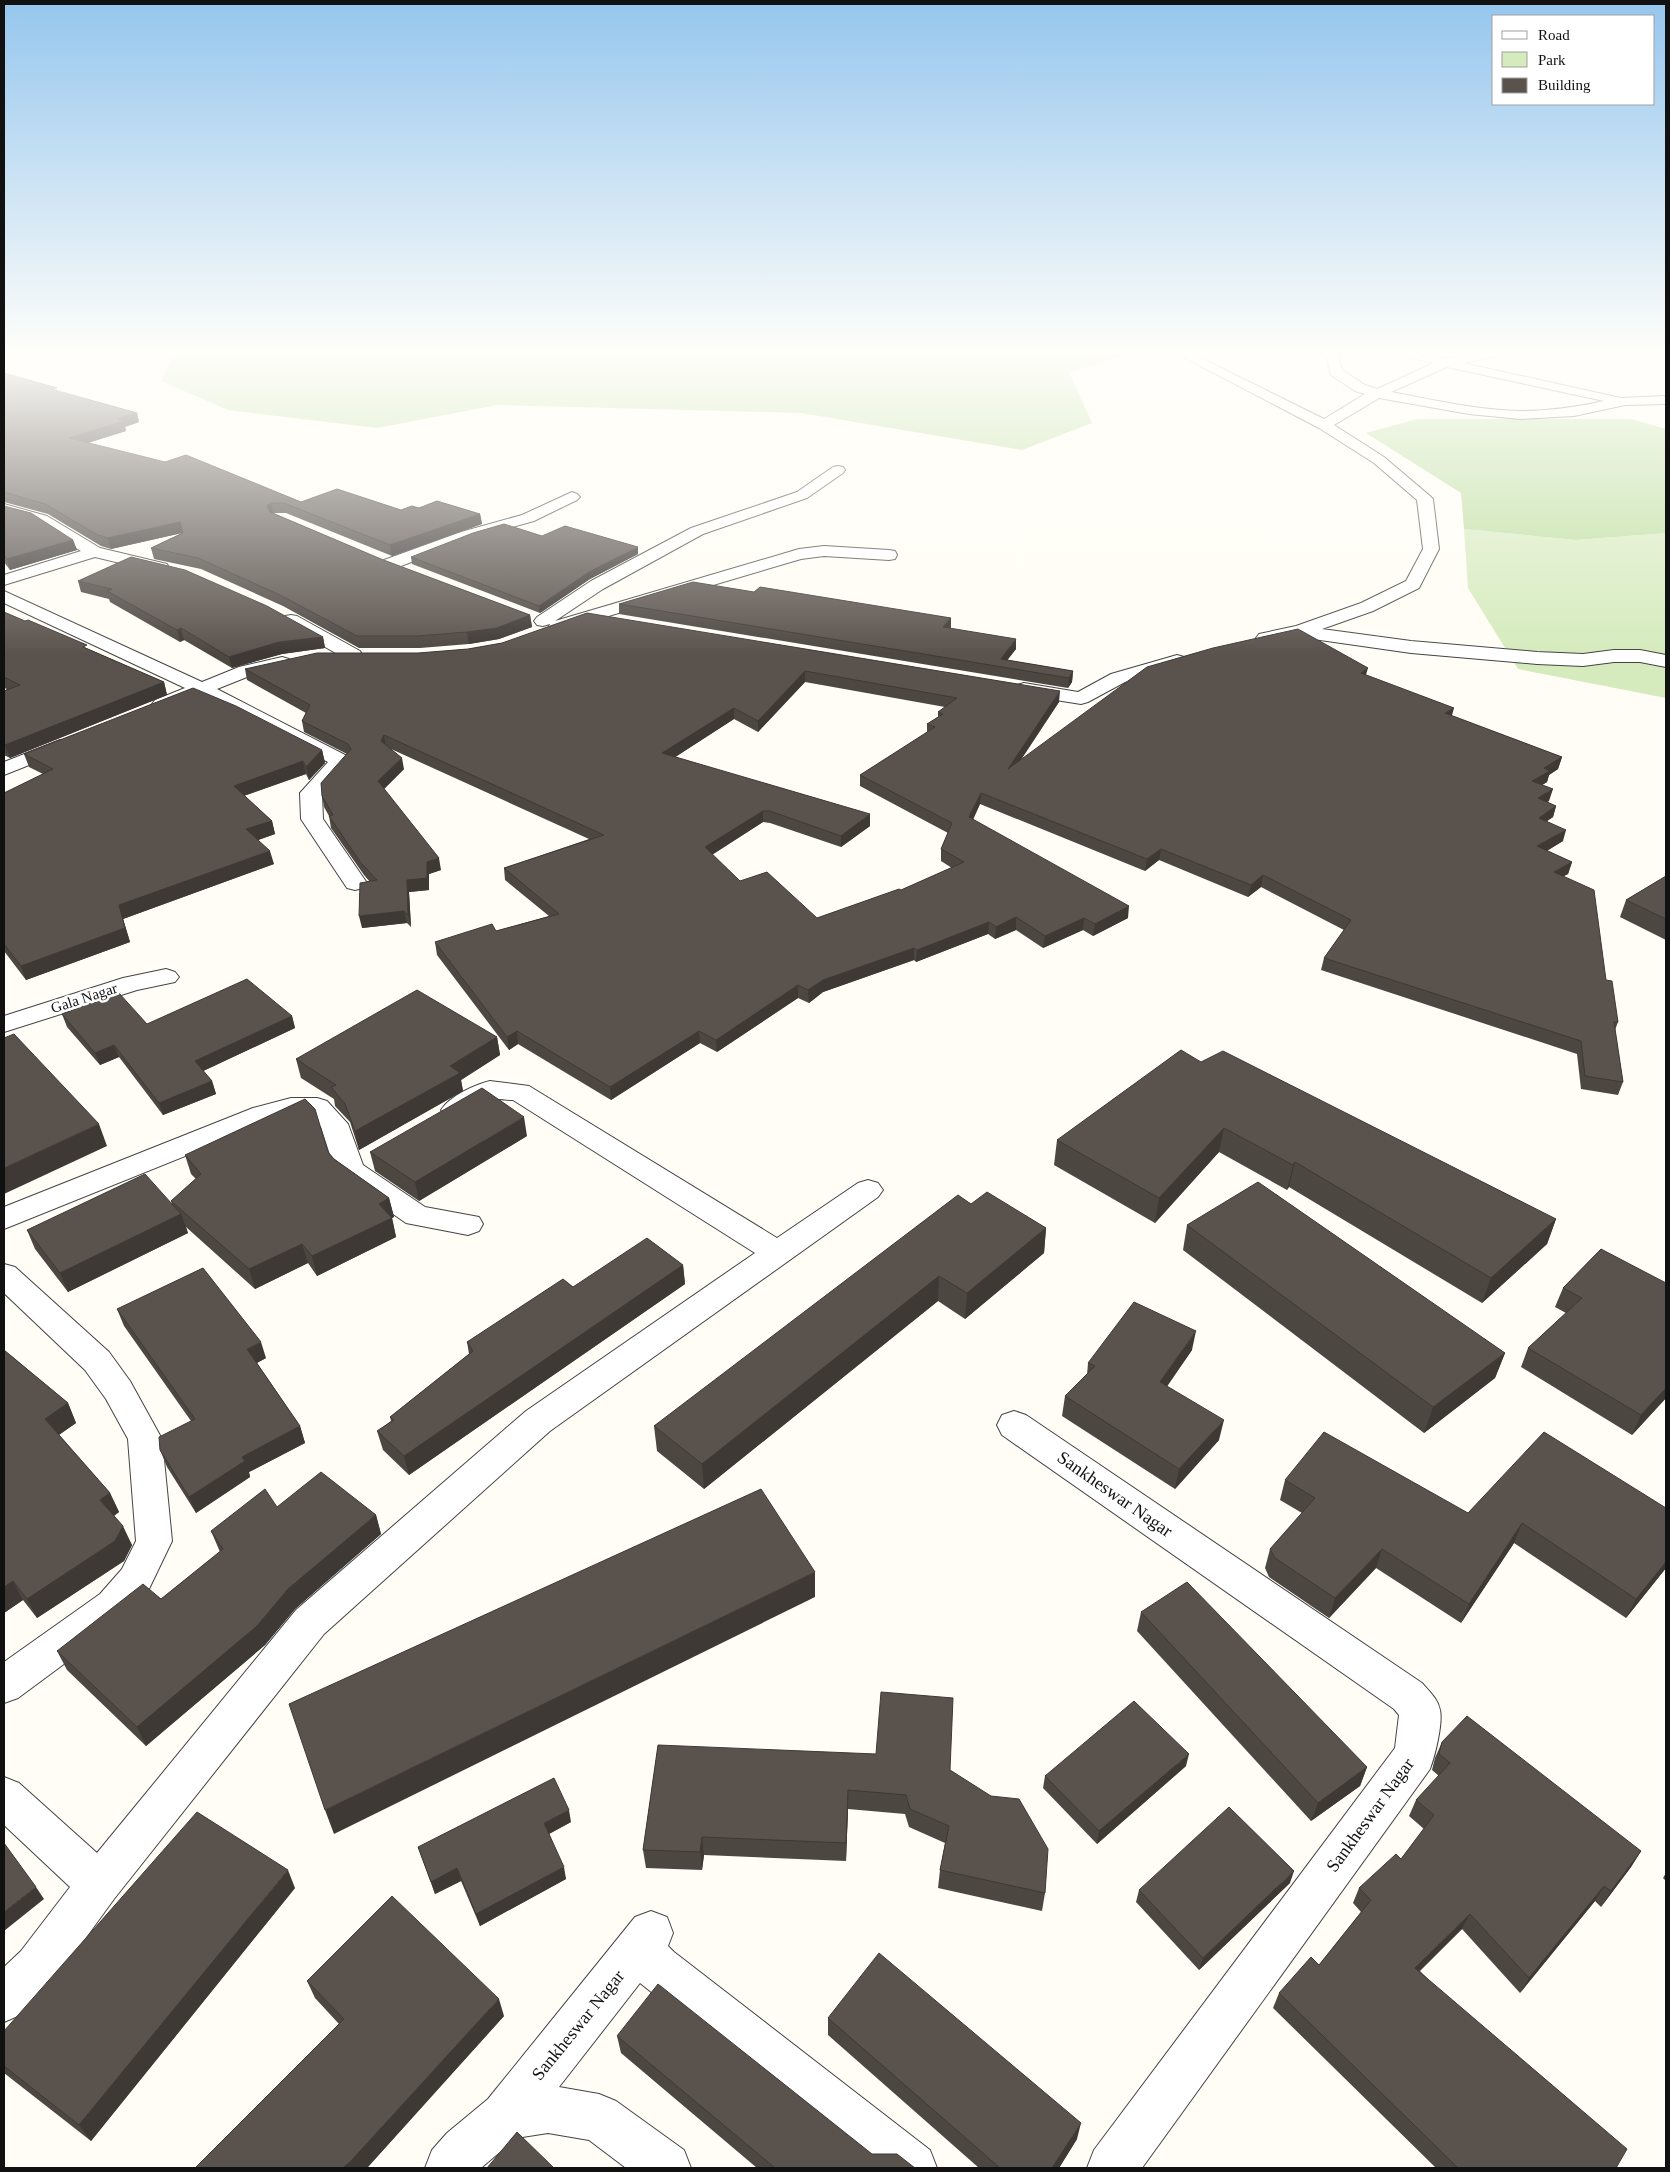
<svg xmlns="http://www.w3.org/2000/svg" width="1670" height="2172" viewBox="0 0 1670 2172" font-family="'Times New Roman',serif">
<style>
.green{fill:#d5ebbd}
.forest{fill:#b9dc9c}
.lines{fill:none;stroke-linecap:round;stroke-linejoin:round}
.minor-casing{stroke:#444;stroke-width:2}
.minor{fill:#fff;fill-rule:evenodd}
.wall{fill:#4d4742;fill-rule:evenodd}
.shaded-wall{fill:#3f3936}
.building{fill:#5a524d;stroke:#3f3936;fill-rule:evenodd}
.labels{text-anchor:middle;stroke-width:5;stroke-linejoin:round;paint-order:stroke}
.street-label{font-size:15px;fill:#111;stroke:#fff}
.near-street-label{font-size:18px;fill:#111;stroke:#fff}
</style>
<rect width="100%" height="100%" fill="#fffdf5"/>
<path class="green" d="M1464 529 1576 540 1666 533V698L1518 669 1468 588Z"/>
<g class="forest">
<path d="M147 350H1143L1069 372 1092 423 1022 450 801 413 497 405 377 428 228 410 161 381 172 358Z"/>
<path d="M1417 419H1631L1666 429V533L1576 540 1464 529 1461 493 1366 433Z"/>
</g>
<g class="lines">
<g class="minor-casing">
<g id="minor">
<path d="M1170 350H1185L1324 419 1365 394 1355 391 1331 375 1327 360 1332 350H1344L1339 360 1342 370 1365 385 1377 389 1434 363 1390 353 1388 350H1408L1446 359 1490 350H1513L1511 353 1463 363 1621 398 1666 396V404L1625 405 1574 416 1520 419 1469 414 1379 398 1334 425 1384 457 1430 496 1433 499 1439 549 1419 588 1373 611 1322 629 1411 641 1537 652 1583 654 1614 650H1640L1666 655V667L1640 662H1614L1583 666 1537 664 1411 653 1299 637 1265 644 1259 642 1256 638 1259 634 1296 626 1361 603 1406 581 1423 549 1417 500 1374 463 1319 428ZM1447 367 1604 401C1577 407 1549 411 1520 411 1477 410 1434 400 1391 392Z"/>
<path d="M838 466 843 467 845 470 843 473 807 498 703 534 603 589 555 621 799 549 824 546 889 550 895 551 897 555 895 559 889 560 824 556 801 559 558 631 552 630 549 626 550 624 543 626 537 625 534 621 537 617 591 581 691 528 797 492 833 467Z"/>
<path d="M572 492 577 494 580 497 577 500 534 521 473 538 396 568H384L382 564 384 560 461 532 522 515Z"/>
<path d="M4 504 47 516 100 548 167 564 169 568 167 572 161 573 95 557 4 585V575L81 551 35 522 4 514Z"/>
<path d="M4 591 202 682 239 667 282 657 289 659 291 663 289 667 252 675 217 689 349 757 352 761C344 773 331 783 322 794L323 819 367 883 363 888 355 890 347 888 301 819 300 793 328 762 200 696C187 701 170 712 155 708L152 704 155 700 185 688 4 603Z"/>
<path d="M291 615 297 616 360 651 362 655 360 659 353 661 346 659 285 624 282 620 285 616Z"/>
<path d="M1177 655 1184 657 1186 661 1184 665 1125 682 1088 702 1081 704 1024 695 1017 693 1014 689 1017 685 1024 683 1078 692 1111 674Z"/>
<path d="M60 740 67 742 70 746 67 750 4 775V762Z"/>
<path d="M166 969 175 972 179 977 175 982 137 990 4 1032V1016L123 978Z"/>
<path d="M490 1081 529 1086 777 1238 858 1183 868 1180 878 1183 883 1190 878 1197 550 1431 324 1634 114 1899 53 1983 20 2015 4 2022V1967L21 1951 70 1887 4 1825V1777L19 1783 97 1853 296 1610 526 1411 755 1253 513 1100C507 1100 502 1099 496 1099 477 1101 472 1124 445 1116L441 1110C450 1096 474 1085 490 1081Z"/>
<path d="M291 1098H317L327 1101 348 1124 363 1165 425 1207 479 1217 483 1224 479 1231 468 1235 406 1223 340 1177 335 1170 321 1127 310 1116H291L272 1121 4 1229V1207L253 1108Z"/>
<path d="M4 1264 15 1267 109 1352 130 1381 162 1439 172 1541 148 1591 126 1618 18 1698 4 1703V1662L100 1594 122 1569 136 1541 128 1439 106 1399 85 1370 4 1293Z"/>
<path d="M1014 1411 1026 1415 1422 1683C1429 1691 1438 1699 1440 1710 1443 1723 1435 1756 1430 1769L1142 2168H1087L1094 2150 1395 1748 1399 1715 1394 1709 1002 1435 997 1425 1002 1415Z"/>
<path d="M651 1911 667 1917 673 1933 668 1946 674 1952 930 2150 937 2168H873L640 1983 559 2087 599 2094 616 2101 684 2150 691 2168H626L589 2140 548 2133 516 2138 481 2168H425L432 2150 447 2133 488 2099 635 1917Z"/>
</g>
</g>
<use href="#minor" class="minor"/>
</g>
<g class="wall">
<path d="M4 373 58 391 137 413 139 422 125 427 126 431 88 443 301 502 401 510 419 508 480 514 482 524 392 556 286 513H273L381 559 530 615 532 627 499 639 469 644 420 648H359L283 606 201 569 154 559 151 548 182 533 111 549 101 546 48 514 4 502V503Z"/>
<path d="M4 506 73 540 77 550 10 570 4 562Z"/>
<path d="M638 554 590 579 540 613 412 564 411 557Z"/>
<path d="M78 581 323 637 325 648 282 654 232 668 184 640 180 642 110 602 109 599 81 592Z"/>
<path d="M754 592 951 618 950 629 1016 649 1007 660 1073 671 1072 682 1068 688 619 614V604Z"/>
<path d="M4 612 164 682 167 695 10 758 4 755V691L7 689 4 688Z"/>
<path d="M587 613 1059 702 1021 760 1366 675 1452 716 1562 757 1558 769 1549 775 1547 782 1542 785 1549 801 1547 802 1556 806 1553 817 1547 821 1563 841 1547 851 1572 862 1568 874 1563 876 1606 980 1618 1022 1615 1030 1623 1082 1618 1095 1581 1089 1577 1054 1321 970 1324 958 1344 930 1261 887 1248 897 1159 860 1145 871 980 804 973 820 1128 918 1093 936 1083 930 1043 948 1016 930 995 939 988 934 916 962 914 960 823 992 809 1003 798 998 717 1052 700 1043 611 1100 518 1044 509 1050 437 955 435 942 496 931 549 916 505 880 504 868 589 839 391 749 404 769 384 789 441 870 429 874V890L409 892 411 927 407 923 362 928 370 882 364 875 331 828 329 816 324 807 322 796 347 754 304 732 302 721 306 713 247 680 245 669 468 649 502 643ZM805 682 945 707 938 712V717L927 724V733L860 775V786L948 833 941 849V861L952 868 901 890 817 918 740 881 712 855 763 822 770 823 841 847 870 826 675 757 734 719 758 732Z"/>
<path d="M322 750 325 763 309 780 306 774 244 796 272 821 275 834 258 840 274 864 123 919 130 942 26 980 4 951V793L43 774 29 767 24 754Z"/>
<path d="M1666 876V940L1620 917 1626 900Z"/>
<path d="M62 1014 147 1024 292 1016 295 1028 203 1071 212 1081 216 1094 163 1115 119 1057 100 1065 67 1027Z"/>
<path d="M497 1037 500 1055 461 1080 463 1091 359 1150 350 1122 335 1106 334 1099 301 1078 296 1059Z"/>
<path d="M1201 1062 1556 1219 1547 1244 1482 1303 1289 1187 1287 1190 1219 1152 1155 1223 1054 1165 1057 1140Z"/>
<path d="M527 1136 419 1201 375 1171 370 1152Z"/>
<path d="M328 1152 334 1159 389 1198 394 1217 392 1218 396 1237 317 1276 308 1263 255 1289 186 1227 188 1233 68 1292 35 1249 27 1230 172 1204 171 1201 196 1179 191 1174 185 1155Z"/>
<path d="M971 1204 1046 1228 1044 1253 965 1319 938 1301 704 1489 657 1451 654 1426Z"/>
<path d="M1187 1225 1505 1353 1495 1378 1424 1433 1183 1250Z"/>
<path d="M1601 1249 1666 1398 1632 1435 1521 1367 1528 1348 1566 1313 1555 1307 1563 1288Z"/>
<path d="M683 1265 685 1284 409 1475 383 1450 377 1431 391 1421 390 1417 469 1354 467 1342 573 1287Z"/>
<path d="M117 1309 266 1358 257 1363 300 1426 305 1443 249 1472 250 1477 196 1513 167 1467 160 1450 191 1421 124 1326Z"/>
<path d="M4 1350 68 1403 76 1423 59 1435 110 1493 119 1512 114 1516 132 1545 124 1561 37 1618 23 1600 4 1613Z"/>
<path d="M1192 1350 1167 1386 1219 1440 1175 1489 1062 1416 1065 1396 1087 1375 1088 1363Z"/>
<path d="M1285 1480 1468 1513 1666 1508V1568L1626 1618 1514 1543 1461 1623 1376 1568 1329 1618 1269 1577 1265 1568 1270 1549 1302 1513 1280 1500Z"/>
<path d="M277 1507 376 1515 381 1534 295 1609 265 1645 146 1746 67 1670 57 1651 161 1599 220 1552 211 1531Z"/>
<path d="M1141 1612 1367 1767 1360 1786 1311 1821 1137 1631Z"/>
<path d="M1442 1742 1641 1851 1631 1867 1601 1907 1595 1901 1520 1993 1462 1929 1420 1971 1616 2168H1436L1273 2008 1279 1993 1319 1965 1361 1912 1353 1903 1359 1888 1401 1859 1424 1829 1409 1816 1416 1800 1439 1776 1432 1770 1435 1758Z"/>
<path d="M658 1745 950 1770 1045 1893 1042 1911 938 1888 940 1870 945 1843 909 1827 905 1814 848 1809 846 1861 704 1855 702 1870 646 1868 643 1850Z"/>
<path d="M1186 1766 1097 1844 1043 1788 1045 1776Z"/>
<path d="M571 1822 549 1834 566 1879 480 1926 461 1881 435 1894 418 1847Z"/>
<path d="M1666 1873V1881L1663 1878Z"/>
<path d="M1290 1883 1199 1970 1136 1902 1139 1890Z"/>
<path d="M295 1888 91 2141 4 2073V2031Z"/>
<path d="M307 1981 504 2016 367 2168H195L339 2024 315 1998Z"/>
<path d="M828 2018 1077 2139 1059 2168H979L828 2035Z"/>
<path d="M617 2036 872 2154 915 2168H757L621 2053Z"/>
</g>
<g class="shaded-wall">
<path d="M137 413 139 422 125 427 126 431 71 448 69 438 117 419Z"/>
<path d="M271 503 273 513 269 517 267 506Z"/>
<path d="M480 514 482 524 392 556 390 545Z"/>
<path d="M180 522 182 533 111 549 108 538Z"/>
<path d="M73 540 77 550 10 570 7 559Z"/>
<path d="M638 547V554L590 579 540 613 539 606 589 572Z"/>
<path d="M530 615 532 627 499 639 469 644 467 632Z"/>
<path d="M951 618V628L942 638 943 627Z"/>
<path d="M181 628 184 640 180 642 177 630Z"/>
<path d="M323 637 325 648 282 654 232 668 229 657 279 642Z"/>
<path d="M1016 639V649L1002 667 1001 659Z"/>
<path d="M1368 668 1365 678 1361 673Z"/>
<path d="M805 671V682L758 732V721Z"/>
<path d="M1073 671 1072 682 1068 688 1069 678Z"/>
<path d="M164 682 167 695 10 758 5 745Z"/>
<path d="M1060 691 1059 702 1007 780 1008 769Z"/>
<path d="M734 708V719L663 765 662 753Z"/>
<path d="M1454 708 1451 719 1445 713Z"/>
<path d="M384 735 386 747 381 741Z"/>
<path d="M322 750 325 763 309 780 306 767Z"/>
<path d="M1562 757 1558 769 1549 775 1547 782 1529 793 1532 781 1544 768Z"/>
<path d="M402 758 404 769 380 793 378 781Z"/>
<path d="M303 761 306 774 237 798 234 786Z"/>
<path d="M1553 789 1549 801 1534 810 1538 798Z"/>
<path d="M981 793 980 804 968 829 969 817Z"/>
<path d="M1556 806 1553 817 1535 829 1539 818Z"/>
<path d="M763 811V822L705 859V847Z"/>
<path d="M870 814V826L841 847V836Z"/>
<path d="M272 821 275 834 250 843 246 829Z"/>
<path d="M1566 830 1563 841 1534 858 1537 846Z"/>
<path d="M1161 849 1159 860 1145 871 1147 859Z"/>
<path d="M270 851 274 864 123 919 130 942 26 980 21 966 119 905Z"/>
<path d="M439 858 441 870 429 874V890L409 892 411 927 408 915 407 880 427 862Z"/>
<path d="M1572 862 1568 874 1550 884 1554 872Z"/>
<path d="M1263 875 1261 887 1248 897 1251 885Z"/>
<path d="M1129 906 1128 918 1093 936 1095 924Z"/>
<path d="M404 911 407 923 362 928 359 916Z"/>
<path d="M1016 917V930L995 939 996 927Z"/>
<path d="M1084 918 1083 930 1043 948 1045 936Z"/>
<path d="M989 922 988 934 916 962 917 950Z"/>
<path d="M914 948V960L823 992 809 1003 808 990 823 980Z"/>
<path d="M798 985V998L717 1052 716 1040Z"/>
<path d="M292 1016 295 1028 199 1073 195 1061Z"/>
<path d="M517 1031 518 1044 509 1050 507 1037Z"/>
<path d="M699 1031 700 1043 611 1100 610 1087Z"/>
<path d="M497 1037 500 1055 461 1080 463 1091 359 1150 355 1131 450 1066Z"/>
<path d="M114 1045 119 1057 100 1065 95 1053Z"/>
<path d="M212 1081 216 1094 163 1115 159 1103Z"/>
<path d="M524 1117 527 1136 419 1201 415 1182Z"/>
<path d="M99 1124 107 1146 4 1194V1168Z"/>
<path d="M1224 1128 1219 1152 1155 1223 1159 1198Z"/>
<path d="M1295 1162 1289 1187 1287 1190 1293 1165Z"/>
<path d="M389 1198 394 1217 388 1220 392 1218 396 1237 317 1276 312 1256 379 1204Z"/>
<path d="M181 1214 188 1233 68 1292 60 1273Z"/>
<path d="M1556 1219 1547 1244 1482 1303 1491 1278Z"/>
<path d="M1046 1228 1044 1253 965 1319 967 1293Z"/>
<path d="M302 1244 308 1263 255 1289 249 1269Z"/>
<path d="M683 1265 685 1284 409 1475 404 1456Z"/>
<path d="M939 1276 938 1301 704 1489 702 1464Z"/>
<path d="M1196 1331 1192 1350 1157 1401 1160 1382Z"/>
<path d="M261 1342 266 1358 253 1365 247 1349Z"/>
<path d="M1505 1353 1495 1378 1424 1433 1433 1407Z"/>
<path d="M1666 1388V1398L1632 1435 1641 1415Z"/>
<path d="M68 1403 76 1423 54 1438 45 1419Z"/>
<path d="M1224 1420 1219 1440 1175 1489 1179 1469Z"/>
<path d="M300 1426 305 1443 249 1472 250 1477 196 1513 189 1497 242 1457Z"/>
<path d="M110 1493 119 1512 109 1519 100 1500Z"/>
<path d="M376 1515 381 1534 295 1609 265 1645 146 1746 137 1727 288 1589Z"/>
<path d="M1522 1523 1514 1543 1461 1623 1469 1604Z"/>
<path d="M123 1526 132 1545 124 1561 37 1618 27 1599Z"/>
<path d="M1382 1549 1376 1568 1329 1618 1335 1598Z"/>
<path d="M1666 1562V1568L1626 1618 1636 1599Z"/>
<path d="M815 1572V1597L334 1834 325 1810Z"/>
<path d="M13 1581 23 1600 4 1613V1587Z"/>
<path d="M1189 1754 1186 1766 1097 1844 1099 1831Z"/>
<path d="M1367 1767 1360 1786 1311 1821 1318 1803Z"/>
<path d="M848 1790V1809L846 1861V1843Z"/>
<path d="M569 1810 571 1822 547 1835 544 1823Z"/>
<path d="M702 1837 704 1855 702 1870 700 1852Z"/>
<path d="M1641 1851 1631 1867 1601 1907 1611 1891Z"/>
<path d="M564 1867 566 1879 480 1926 476 1914Z"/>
<path d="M457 1868 461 1881 435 1894 431 1882Z"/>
<path d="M288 1870 295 1888 91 2141 79 2125Z"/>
<path d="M1294 1871 1290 1883 1199 1970 1203 1958Z"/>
<path d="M1604 1886 1595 1901 1520 1993 1529 1978Z"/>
<path d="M36 1887 44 1899 4 1931V1912Z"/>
<path d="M1470 1914 1462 1929 1408 1982 1415 1968Z"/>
<path d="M499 1999 504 2016 367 2168H343Z"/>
<path d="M1081 2123 1077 2139 1059 2168H1052Z"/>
</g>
<g class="building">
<path d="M4 373 57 388 51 389 137 413 117 419 124 421 69 438 165 462 186 455 301 502 337 489 401 510 412 506 419 508 437 501 480 514 390 545 284 503H271L267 506 270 512 381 559 530 615 497 628 467 632 418 636H357L280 595 198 558 151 548 183 533 180 522 108 538 98 535 45 504 4 492Z"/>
<path d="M4 506 31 513 73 540 7 559 4 555Z"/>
<path d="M504 524 542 536 565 526 638 547 589 572 539 606 411 557 473 533Z"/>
<path d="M131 557 185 570 267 606 323 637 279 642 229 657 181 628 177 630 107 591 112 589 78 581Z"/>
<path d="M693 582 754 592 760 587 951 618 943 627 1016 639 1001 659 1073 671 1069 678 619 604Z"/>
<path d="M4 612 25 621 28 620 87 645 83 647 164 682 5 745 4 744V691L20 685 4 677Z"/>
<path d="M587 613 1060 691 1008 769 1147 667 1213 648 1298 629 1368 668 1361 673 1454 708 1445 713 1562 757 1544 768 1550 771 1532 781 1553 789 1538 798 1556 806 1539 818 1566 830 1537 846 1572 862 1554 872 1594 890 1606 980 1612 981 1618 1022H1614L1623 1082 1585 1076 1581 1041 1324 958 1351 920 1263 875 1251 885 1161 849 1147 859 981 793 969 817 1129 906 1095 924 1084 918 1045 936 1016 917 996 927 989 922 917 950 914 948 823 980 808 990 798 985 716 1040 699 1031 610 1087 517 1031 507 1037 435 942 492 924 496 931 559 914 504 868 604 835 384 735 381 741 402 758 378 781 439 858 427 862V878L407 880 408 915 404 911 359 916 360 883 377 880 361 863 329 816 333 815 322 796 321 783 351 749 348 744 302 721 310 705 245 669 317 653H418L468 649 502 643ZM805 671 957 698 938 712 943 714 927 724 935 727 860 775 952 823 941 849 964 862 901 890 899 889 817 918 767 872 740 881 705 847 763 811H770L841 836 870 814 662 753 734 708 758 721Z"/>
<path d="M193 688 236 706 322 750 306 767 303 761 234 786 272 821 246 829 270 851 119 905 125 928 21 966 4 944V793L53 769 24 754Z"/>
<path d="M1666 876V919L1626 900Z"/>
<path d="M247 979 292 1016 195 1061 212 1081 159 1103 114 1045 95 1053 62 1014 118 992 147 1024Z"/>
<path d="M417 990 497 1037 450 1066 460 1073 355 1131 345 1104 331 1087 336 1085 296 1059Z"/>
<path d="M14 1034 99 1124 4 1168V1038Z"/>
<path d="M1181 1050 1201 1062 1223 1051 1556 1219 1491 1278 1295 1162 1293 1165 1224 1128 1159 1198 1057 1140Z"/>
<path d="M482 1088 524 1117 415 1182 370 1152Z"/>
<path d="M305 1099 315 1109 328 1152 334 1159 389 1198 379 1204 392 1218 312 1256 302 1244 249 1269 171 1201 201 1174 185 1155Z"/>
<path d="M145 1174 181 1214 60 1273 27 1230Z"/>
<path d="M1258 1182 1505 1353 1433 1407 1187 1225Z"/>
<path d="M987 1192 1046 1228 967 1293 939 1276 702 1464 654 1426 958 1195 971 1204Z"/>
<path d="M647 1238 683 1265 404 1456 377 1431 394 1420 390 1417 473 1351 467 1342 563 1279 573 1287Z"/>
<path d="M1601 1249 1666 1283V1388L1641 1415 1528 1348 1582 1298 1563 1288Z"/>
<path d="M203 1268 261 1342 247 1349 300 1426 242 1457 245 1461 189 1497 160 1450 159 1437 195 1419 117 1309Z"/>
<path d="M1134 1302 1196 1331 1160 1382 1224 1420 1179 1469 1065 1396 1095 1366 1088 1363Z"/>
<path d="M4 1350 68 1403 45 1419 110 1493 100 1500 123 1526 115 1541 27 1599 13 1581 4 1587Z"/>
<path d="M1324 1432 1468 1513 1544 1432 1666 1508V1562L1636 1599 1522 1523 1469 1604 1382 1549 1335 1598 1275 1558 1270 1549 1315 1498 1285 1480Z"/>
<path d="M321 1472 376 1515 288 1589 257 1626 137 1727 57 1651 143 1584 161 1599 223 1549 211 1531 265 1489 277 1507Z"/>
<path d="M761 1489 815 1572 325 1810 289 1704Z"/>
<path d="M1187 1582 1367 1767 1318 1803 1141 1612Z"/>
<path d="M881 1692 953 1698 950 1770 991 1796 1019 1799 1048 1849 1045 1893 940 1870 949 1826 910 1809 906 1795 848 1790 846 1843 702 1837 700 1852 643 1850 658 1745 876 1754Z"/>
<path d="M1134 1701 1189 1754 1099 1831 1045 1776Z"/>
<path d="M1467 1716 1641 1851 1611 1891 1604 1886 1529 1978 1470 1914 1415 1968 1627 2149 1616 2168H1458L1279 1993 1311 1957 1319 1965 1371 1900 1359 1888 1396 1854 1401 1859 1434 1815 1416 1800 1450 1763 1439 1754 1442 1742Z"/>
<path d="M554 1778 569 1810 544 1823 564 1867 476 1914 457 1868 431 1882 418 1847Z"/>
<path d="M1229 1807 1294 1871 1203 1958 1139 1890Z"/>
<path d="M197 1812 288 1870 79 2125 4 2066V2031Z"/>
<path d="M4 1843 36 1887 4 1912Z"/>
<path d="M392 1896 499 1999 351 2161 343 2168H195L344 2019 307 1981Z"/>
<path d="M879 1953 1081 2123 1052 2168H1000L828 2018Z"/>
<path d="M658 1984 872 2154H897L915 2168H775L617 2036Z"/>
<path d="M517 2132 554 2168H487Z"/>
</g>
<linearGradient id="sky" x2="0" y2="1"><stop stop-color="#95c6ee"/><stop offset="0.54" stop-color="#fffefa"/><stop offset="1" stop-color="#fffefa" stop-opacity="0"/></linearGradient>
<rect width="1670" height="654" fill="url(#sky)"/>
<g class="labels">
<g class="street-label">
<text transform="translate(84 998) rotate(-18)" y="5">Gala Nagar</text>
</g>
<g class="near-street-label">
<text transform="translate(1115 1494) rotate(35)" y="6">Sankheswar Nagar</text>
<text transform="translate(1370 1815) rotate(-54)" y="6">Sankheswar Nagar</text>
<text transform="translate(578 2025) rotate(-51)" y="6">Sankheswar Nagar</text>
</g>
</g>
<rect width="1670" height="2172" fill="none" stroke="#111111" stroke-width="10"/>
<rect x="1492" y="15" width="162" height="90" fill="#ffffff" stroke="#a0a0a0"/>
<rect x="1502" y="31" width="25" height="8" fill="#ffffff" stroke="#a0a0a0"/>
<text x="1538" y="40" font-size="15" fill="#111111">Road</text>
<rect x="1502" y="52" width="25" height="15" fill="#d5ebbd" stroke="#a0a0a0"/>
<text x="1538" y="65" font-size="15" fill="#111111">Park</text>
<rect x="1502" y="78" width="25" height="15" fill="#5a524d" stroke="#a0a0a0"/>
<text x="1538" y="90" font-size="15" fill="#111111">Building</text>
</svg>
